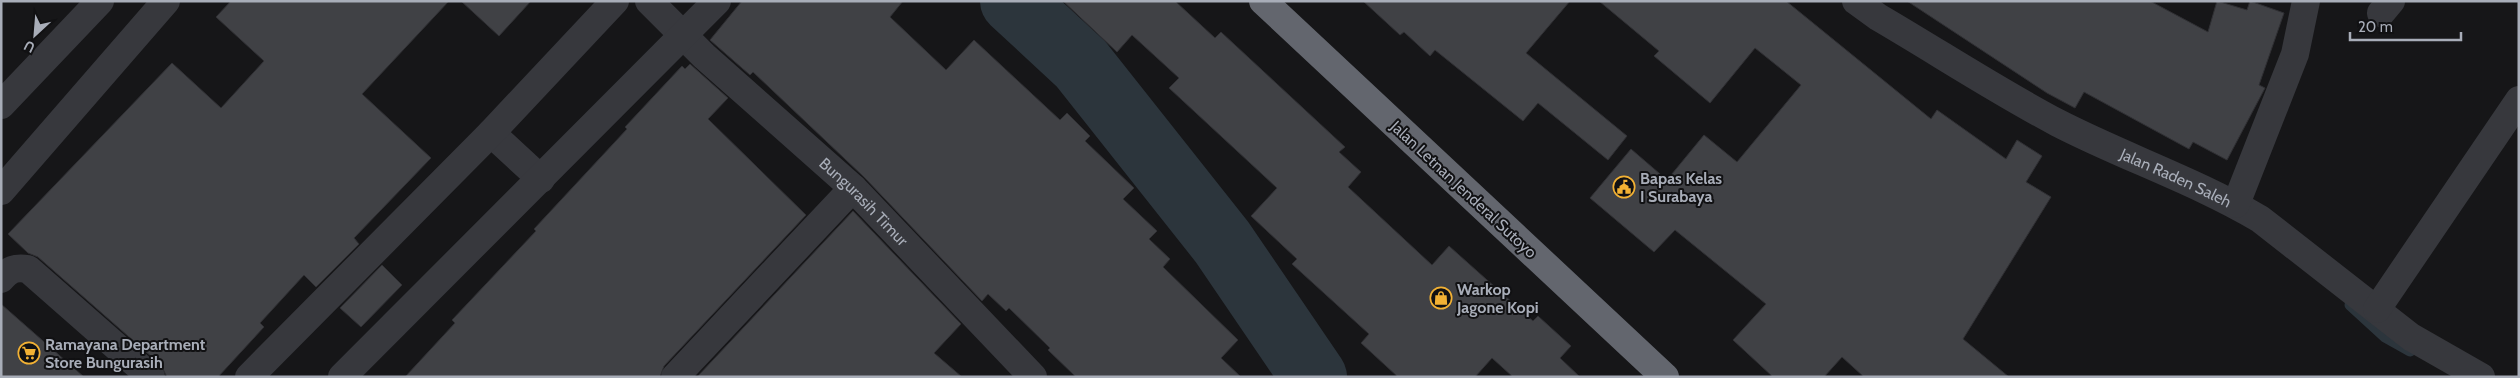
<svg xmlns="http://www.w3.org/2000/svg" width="2520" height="378" viewBox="0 0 2520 378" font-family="Cabin,sans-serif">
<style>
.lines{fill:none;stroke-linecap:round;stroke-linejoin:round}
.stream{stroke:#2c353c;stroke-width:11}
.river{stroke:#2c353c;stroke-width:66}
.building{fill:#404145;stroke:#303034}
.minor{stroke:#37383d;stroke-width:28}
.highway{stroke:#63666e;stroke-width:28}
.labels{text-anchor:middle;stroke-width:4;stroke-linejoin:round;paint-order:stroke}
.poi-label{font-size:16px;font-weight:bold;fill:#a8adb8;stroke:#111113;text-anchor:start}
.street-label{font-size:16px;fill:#a8adb8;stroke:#111113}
</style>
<rect width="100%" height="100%" fill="#161618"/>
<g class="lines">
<path class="stream" d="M2350 305 2385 337 2410 351"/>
<path class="river" d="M1013 1 1081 64 1222 242 1314 377"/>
</g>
<g class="building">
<path d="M231 1H449L362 94 431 158 354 238 359 244 316 287 304 275 260 323 264 327 218 377H167L161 365 38 257 28 253 8 234 172 63 221 108 264 61 216 17Z"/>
<path d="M461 1H531L499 36Z"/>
<path d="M742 1H903L890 17 946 70 974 40 1060 120 1067 113 1090 136 1085 141 1134 188 1123 199 1157 231 1149 239 1170 259 1163 267 1238 340 1221 358 1241 377H1076L1048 350 1050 348 1009 308 1006 311 988 294 982 301 864 177 753 72 750 75 710 40Z"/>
<path d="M1063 1H1175L1215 38 1221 32 1345 147 1339 152 1361 172 1348 187 1432 265 1449 246 1533 321 1538 316 1571 346 1560 358 1580 377H1513L1492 358 1475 377H1398L1361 343 1369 334 1292 264 1297 259 1251 216 1277 188 1169 88 1179 78 1132 35 1117 52Z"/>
<path d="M1363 1H1570L1526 53 1627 136 1608 160 1538 103 1523 121 1435 50 1430 56 1404 32 1400 35Z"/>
<path d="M1599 1H1786L1931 119 1937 110 2006 159 2017 140 2042 156 2026 182 2051 197 1963 339 2009 377H1864L1842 357 1824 377H1773L1733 340 1766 304 1675 230 1654 252 1590 198 1631 149 1667 180 1704 135 1737 162 1801 85 1755 48 1710 103 1654 56 1659 51Z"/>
<path d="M1907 1H2150L2208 32 2217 1 2247 10 2250 1 2284 13 2259 85 2265 88 2227 160 2193 142 2189 149 2084 92 2075 108 2047 93Z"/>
<path d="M690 64 728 98 708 119 806 215 664 366 660 377H405L455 323 452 320 536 231 534 229 627 129 625 127 682 66 685 69Z"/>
<path d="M853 211 961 324 934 353 962 377H697Z"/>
<path d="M382 265 402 285 361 327 340 308Z"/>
<path d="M1 304 84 377H1Z"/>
</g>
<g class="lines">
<g class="minor">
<path id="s1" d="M649 1 704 56 853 188 1033 377"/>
<path id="s2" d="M1856 1 1878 17C1938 52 1997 91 2058 123 2124 157 2196 181 2260 219L2411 337 2481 377"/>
<path d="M2381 13 2391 1"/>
<path d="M1 105 100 1"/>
<path d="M491 133 541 179"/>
<path d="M1 191 166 1"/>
<path d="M2236 204 2295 54 2306 1"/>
<path d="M1 279C10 269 15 267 28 269L151 377"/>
<path d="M2377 309 2519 100"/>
<path d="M249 377 491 133 615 1"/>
<path d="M342 377 717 1"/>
<path d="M675 377 853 188"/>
</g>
<path class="highway" d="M1263 1 1665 377"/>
</g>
<defs>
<g id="civic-ring" transform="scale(1.125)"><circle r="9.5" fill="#111113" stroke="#f2b134" stroke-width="1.5"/><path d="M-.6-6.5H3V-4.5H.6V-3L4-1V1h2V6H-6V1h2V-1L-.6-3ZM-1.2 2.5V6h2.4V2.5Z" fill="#f2b134"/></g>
<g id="shop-ring" transform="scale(1.125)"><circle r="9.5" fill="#111113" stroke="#f2b134" stroke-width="1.5"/><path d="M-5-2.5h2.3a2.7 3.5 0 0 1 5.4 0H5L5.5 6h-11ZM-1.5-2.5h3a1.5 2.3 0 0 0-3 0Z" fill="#f2b134"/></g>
<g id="supermarket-ring" transform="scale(1.125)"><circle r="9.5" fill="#111113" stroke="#f2b134" stroke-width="1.5"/><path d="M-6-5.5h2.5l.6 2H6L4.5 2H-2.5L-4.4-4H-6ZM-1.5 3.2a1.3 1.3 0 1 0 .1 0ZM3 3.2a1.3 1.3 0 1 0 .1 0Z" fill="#f2b134"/></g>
</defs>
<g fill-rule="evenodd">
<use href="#civic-ring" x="1624" y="187"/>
<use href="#shop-ring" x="1441" y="298"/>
<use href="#supermarket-ring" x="29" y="353"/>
</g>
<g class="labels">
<g class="poi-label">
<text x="1640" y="184">Bapas Kelas<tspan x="1640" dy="18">I Surabaya</tspan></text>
<text x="1457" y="295">Warkop<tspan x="1457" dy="18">Jagone Kopi</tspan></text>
<text x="45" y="350">Ramayana Department<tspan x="45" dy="18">Store Bungurasih</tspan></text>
</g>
<g class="street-label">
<text dy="6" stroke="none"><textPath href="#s2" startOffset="366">Jalan Raden Saleh</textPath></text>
<text transform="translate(1464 189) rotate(43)" y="6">Jalan Letnan Jenderal Sutoyo</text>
<text dy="6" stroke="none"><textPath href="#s1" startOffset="294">Bungurasih Timur</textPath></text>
</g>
</g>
<rect width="2520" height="378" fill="none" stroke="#a8adb8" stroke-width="5"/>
<g transform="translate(35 35) rotate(206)" stroke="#111113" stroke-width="4" paint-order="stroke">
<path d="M0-4L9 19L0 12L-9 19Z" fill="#a8adb8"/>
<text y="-8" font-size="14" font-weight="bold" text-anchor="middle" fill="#a8adb8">U</text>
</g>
<path d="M2350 32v8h111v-8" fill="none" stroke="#a8adb8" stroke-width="2.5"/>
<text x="2358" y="32" font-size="15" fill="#a8adb8" stroke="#111113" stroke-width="4" paint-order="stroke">20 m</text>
</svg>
